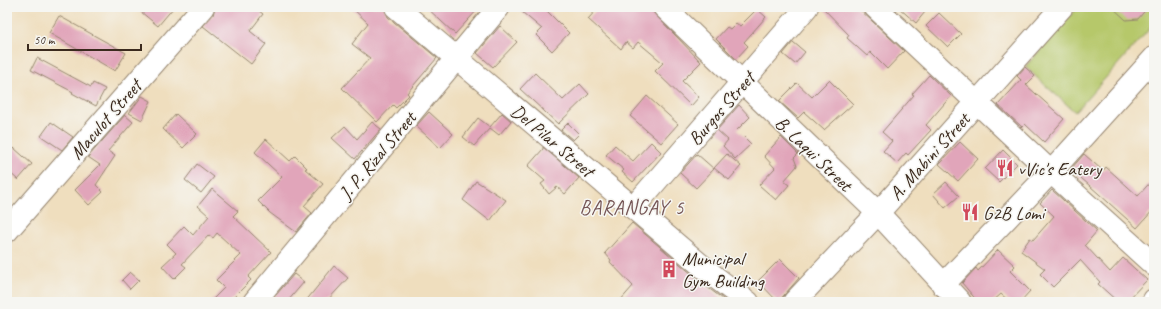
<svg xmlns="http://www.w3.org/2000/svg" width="1161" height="309" viewBox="0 0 1161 309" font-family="Caveat,sans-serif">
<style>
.green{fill:#b6c86b;stroke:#787944}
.building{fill:#e1a5ba}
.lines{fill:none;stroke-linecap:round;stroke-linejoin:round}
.minor-casing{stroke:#95846e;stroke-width:24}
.minor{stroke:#fff;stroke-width:22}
.labels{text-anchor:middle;stroke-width:3;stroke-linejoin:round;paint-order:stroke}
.street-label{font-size:19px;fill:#3b2a1e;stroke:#f6f6f2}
.poi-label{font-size:19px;fill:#3b2a1e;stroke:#f6f6f2;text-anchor:start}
.neighbourhood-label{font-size:20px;letter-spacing:1px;fill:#755555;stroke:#f6f6f2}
</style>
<rect width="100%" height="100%" fill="#f6f6f2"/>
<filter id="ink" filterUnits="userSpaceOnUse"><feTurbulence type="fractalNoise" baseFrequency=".025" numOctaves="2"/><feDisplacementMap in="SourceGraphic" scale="8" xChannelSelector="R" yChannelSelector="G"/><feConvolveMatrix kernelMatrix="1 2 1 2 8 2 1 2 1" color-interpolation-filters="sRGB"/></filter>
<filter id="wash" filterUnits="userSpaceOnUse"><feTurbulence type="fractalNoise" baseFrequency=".012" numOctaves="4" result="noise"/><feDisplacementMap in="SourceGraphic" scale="16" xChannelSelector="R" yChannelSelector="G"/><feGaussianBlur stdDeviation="0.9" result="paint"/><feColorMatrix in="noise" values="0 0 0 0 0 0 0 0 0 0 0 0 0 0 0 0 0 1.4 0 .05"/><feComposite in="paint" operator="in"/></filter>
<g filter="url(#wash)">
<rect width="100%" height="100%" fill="#efdebe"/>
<path class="green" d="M1078 7H1154V24L1075 112 1025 67Z"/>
<g id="blocks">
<g class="building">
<path d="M135 7H174L158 26Z"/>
<path d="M215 7H254L263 14 250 31 266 44 251 64 203 26 213 15Z"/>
<path d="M351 7H384L388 17 437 58 407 93 409 95 396 108 393 105 377 122 342 88 370 58 352 44 368 23Z"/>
<path d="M426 7H480L455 34Z"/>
<path d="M516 7H543L569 33 552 51 536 35 542 29Z"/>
<path d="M599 7H648L701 62 682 81 699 97 691 106 655 71 663 63 638 42 633 48 626 42 621 49 588 19Z"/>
<path d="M822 7H857L904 51 887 69 870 52 867 56 847 38 849 35Z"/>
<path d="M898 7H919L925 12 916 23Z"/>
<path d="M1112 7H1148L1138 19 1126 20Z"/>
<path d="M757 9 766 17 744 42 748 46 736 59 716 39 727 27 730 29 736 23 740 26Z"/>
<path d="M939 13 961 34 948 47 926 26Z"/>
<path d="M59 16 126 53 115 71 49 33Z"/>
<path d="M500 26 517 42 493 67 477 53Z"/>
<path d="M793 42 805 52 795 64 783 54Z"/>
<path d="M37 58 91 87 93 83 105 89 96 106 72 93 73 92 31 70Z"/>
<path d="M1025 67 1035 76 1026 85 1064 119 1044 142 1025 124 1022 127 998 105 1021 80 1017 76Z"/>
<path d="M535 73 563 100 580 84 589 94 558 124 520 89Z"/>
<path d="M929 75 951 96 926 125 931 130 908 155 906 153 897 163 883 151 892 141 882 132 914 95 912 94Z"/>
<path d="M829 80 853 104 824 130 804 112 798 118 779 101 797 83 812 97Z"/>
<path d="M142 96 151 101 142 120 129 113Z"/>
<path d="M647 96 678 124 661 143 630 116Z"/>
<path d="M739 105 750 117 737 130 751 144 735 159 723 146 728 140 717 130Z"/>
<path d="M429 112 453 134 440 148 416 126Z"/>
<path d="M502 113 511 121 499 135 490 128 474 146 463 137 478 118 490 127Z"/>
<path d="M176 114 197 134 183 148 163 129Z"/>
<path d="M125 115 133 122 108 151 115 156 96 185 103 192 89 205 75 190 100 165 88 157Z"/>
<path d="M51 122 73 137 62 150 41 136Z"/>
<path d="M372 122 381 129 355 159 332 138 345 126 357 139Z"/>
<path d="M568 123 579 134 573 140 561 130Z"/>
<path d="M781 137 798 154 794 158 797 166 784 181 789 185 776 200 759 185 775 168 764 156Z"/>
<path d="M266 139 290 161 295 156 307 168 305 169 323 184 304 206 312 213 296 232 270 213 258 201 282 177 255 152Z"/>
<path d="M651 142 661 152 633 182 622 172 624 170 606 155 615 145 633 161Z"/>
<path d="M960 142 978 159 958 181 939 164Z"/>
<path d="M543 147 579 178 565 194 557 187 549 194 541 184 545 181 528 166 543 149Z"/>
<path d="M14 148 32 164 18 180 7 170V155Z"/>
<path d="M1003 150 1017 164 999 182 985 169Z"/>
<path d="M697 154 714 169 696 188 680 173Z"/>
<path d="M727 154 741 166 729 180 714 168Z"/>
<path d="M1084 154 1103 171 1106 167 1138 196 1154 178V209L1137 228 1071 169Z"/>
<path d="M197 164 214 177 201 193 185 180Z"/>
<path d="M476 181 506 200 490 221 463 200Z"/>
<path d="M946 182 959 196 945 208 933 194Z"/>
<path d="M212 189 238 211 233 216 271 252 248 277 251 280 229 302H210L224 288 216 280 241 255 217 233 213 238 209 235 182 264 186 267 174 279 162 266 176 253 167 244 184 226 193 235 209 216 198 206Z"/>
<path d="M1052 190 1097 231 1085 245 1110 272 1123 258 1147 280 1126 302H1118L1098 284 1100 282 1080 260 1053 287 1040 274 1045 269 1021 251 1030 238 1033 240 1054 216 1040 203Z"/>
<path d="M632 223 707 287 727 302H619L633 286 610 262 611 260 605 253Z"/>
<path d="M998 250 1015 266 1010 271 1030 291 1020 302H1010L1001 294 992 302H978L962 283 976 268 978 271Z"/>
<path d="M780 259 799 278 778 302 758 281Z"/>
<path d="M334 266 348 278 326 302H305Z"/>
<path d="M130 272 139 280 130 289 122 280Z"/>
<path d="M294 274 304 282 287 302H270Z"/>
</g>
</g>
</g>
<g filter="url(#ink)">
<use href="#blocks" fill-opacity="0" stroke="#95846e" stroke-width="1"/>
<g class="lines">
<g class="minor-casing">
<g id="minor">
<path d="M396 7 715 277 748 302"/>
<path d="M664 7 878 213 960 302"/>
<path d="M875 7 1051 172 1154 265"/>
<path d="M633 208 807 7"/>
<path d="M7 231 203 7"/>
<path d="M943 285 1051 172 1154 58"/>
<path d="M254 302 499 7"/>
<path d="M794 302 878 213 1062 7"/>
<path d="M1153 302 1154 300"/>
</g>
</g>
<use href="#minor" class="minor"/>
</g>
</g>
<defs>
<g id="restaurant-bare" transform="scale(1.38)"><path d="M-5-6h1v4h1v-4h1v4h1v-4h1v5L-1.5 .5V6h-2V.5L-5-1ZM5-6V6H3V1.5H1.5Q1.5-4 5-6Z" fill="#d1495b" stroke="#f6f6f2" stroke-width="2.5" paint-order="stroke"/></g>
<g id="building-bare" transform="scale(1.38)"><path d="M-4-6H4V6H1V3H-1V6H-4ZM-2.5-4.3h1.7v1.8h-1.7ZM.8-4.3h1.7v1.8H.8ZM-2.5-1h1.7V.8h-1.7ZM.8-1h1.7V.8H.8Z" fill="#d1495b" stroke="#f6f6f2" stroke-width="2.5" paint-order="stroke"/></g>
</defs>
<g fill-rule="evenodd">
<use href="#restaurant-bare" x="1005" y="168"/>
<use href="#restaurant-bare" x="970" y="212"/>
<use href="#building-bare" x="669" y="269"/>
</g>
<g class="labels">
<g class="street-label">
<text transform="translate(721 108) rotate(-49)" y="7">Burgos Street</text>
<text transform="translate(105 119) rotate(-49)" y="7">Maculot Street</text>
<text transform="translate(553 140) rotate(40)" y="7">Del Pilar Street</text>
<text transform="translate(814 153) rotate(44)" y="7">B. Laqui Street</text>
<text transform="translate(377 155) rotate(-50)" y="7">J. P. Rizal Street</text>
<text transform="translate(929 156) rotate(-48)" y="7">A. Mabini Street</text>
</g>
<g class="poi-label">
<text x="1018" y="175">vVic's Eatery</text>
<text x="983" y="219">G2B Lomi</text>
<text x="682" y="265">Municipal<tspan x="682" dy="22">Gym Building</tspan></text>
</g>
<g class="neighbourhood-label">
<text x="632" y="214">BARANGAY 5</text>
</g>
</g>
<rect width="1161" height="309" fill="none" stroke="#f6f6f2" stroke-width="24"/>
<path d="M28 44v6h113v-6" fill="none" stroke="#3b2a1e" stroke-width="2"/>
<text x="34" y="44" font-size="12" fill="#3b2a1e" stroke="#f6f6f2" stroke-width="3" paint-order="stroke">50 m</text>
</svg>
